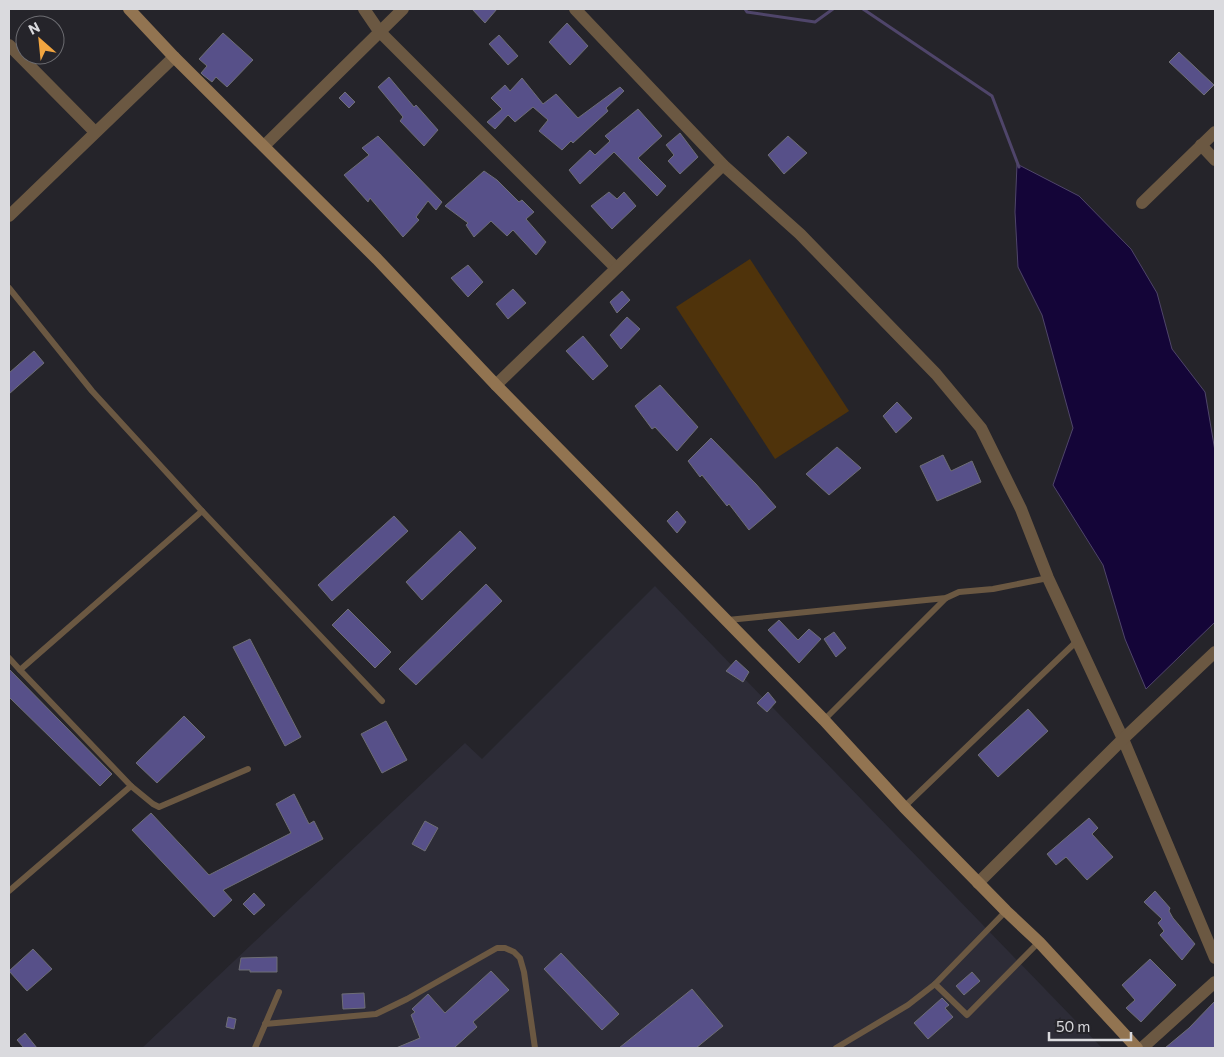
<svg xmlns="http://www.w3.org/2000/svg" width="1224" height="1057" viewBox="0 0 1224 1057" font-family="Commissioner,sans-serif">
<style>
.built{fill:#2d2c37}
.green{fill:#4f330b}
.water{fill:#140538;stroke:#4f456a}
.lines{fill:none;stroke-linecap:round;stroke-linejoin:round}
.stream{stroke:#4f456a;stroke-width:3}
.building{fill:#575089;stroke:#6e6e75}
.lane{stroke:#6b5842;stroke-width:6}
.street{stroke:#6b5842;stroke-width:12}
.secondary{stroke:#927451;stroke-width:12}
</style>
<rect width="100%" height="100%" fill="#25242a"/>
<path class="built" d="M655 586 1102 1048H142L465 743 482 759Z"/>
<path class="green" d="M750 259 849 411 775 459 676 307Z"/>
<path class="water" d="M1017 164 1079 196 1131 249 1157 293 1172 349 1205 392 1215 451V622L1146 689 1125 639 1103 565 1053 485 1073 428 1042 315 1018 267 1015 212Z"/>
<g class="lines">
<g class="stream">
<path d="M745 9 747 12 815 22 833 9"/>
<path d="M863 9 992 96 1019 167"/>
</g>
</g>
<g class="building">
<path d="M472 9H497L485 23Z"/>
<path d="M567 23 588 46 570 65 549 42Z"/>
<path d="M223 33 253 60 227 87 216 77 212 82 203 75 201 73 207 66 199 59Z"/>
<path d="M499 35 518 56 508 65 489 44Z"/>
<path d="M1179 52 1214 85 1204 95 1169 62Z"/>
<path d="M389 77 414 107 416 105 438 130 424 146 400 121 403 117 378 87Z"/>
<path d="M522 78 543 104 556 94 578 118 620 87 624 91 606 108 608 111 573 143 571 141 562 150 539 131 548 120 533 107 515 122 508 115 495 129 487 122 502 109 491 98 505 85 510 91Z"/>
<path d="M345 92 355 102 349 108 339 98Z"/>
<path d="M638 109 662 136 638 158 666 186 657 196 614 152 580 184 569 170 590 150 595 155 610 141 605 136Z"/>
<path d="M680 133 698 157 680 174 668 161 674 155 666 145Z"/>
<path d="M378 136 442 202 436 210 428 201 416 217 419 220 403 237 370 198 368 202 344 175 369 155 362 148Z"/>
<path d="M788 136 807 153 784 174 768 155Z"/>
<path d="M484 171 497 180 519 202 522 200 534 212 526 219 546 242 536 255 513 230 507 236 491 221 474 237 466 225 468 223 445 206Z"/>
<path d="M609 192 617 199 624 192 636 206 612 229 591 206Z"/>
<path d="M468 265 483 282 468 297 451 278Z"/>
<path d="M513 289 526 303 508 319 496 304Z"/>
<path d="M622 291 630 300 617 313 610 302Z"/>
<path d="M627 317 640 329 621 349 610 335Z"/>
<path d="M583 336 608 366 593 380 566 351Z"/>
<path d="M34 351 44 363 9 394V373Z"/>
<path d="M660 385 698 427 677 451 655 427 652 429 635 406Z"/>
<path d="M897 402 912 418 896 433 883 416Z"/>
<path d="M711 438 756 484 776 507 749 530 729 504 727 506 702 475 700 477 688 461Z"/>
<path d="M837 447 861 468 829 495 806 474Z"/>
<path d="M943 455 951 471 972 461 981 482 937 501 920 466Z"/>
<path d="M677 511 686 522 677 533 667 521Z"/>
<path d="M394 516 408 531 332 601 318 585Z"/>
<path d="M460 531 476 548 422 600 406 582Z"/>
<path d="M486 584 502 601 416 685 399 669Z"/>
<path d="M348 609 391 652 375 668 332 625Z"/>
<path d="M779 620 798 640 809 629 821 639 799 663 768 630Z"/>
<path d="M834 632 846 648 836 657 824 639Z"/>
<path d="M250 639 301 737 285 746 233 647Z"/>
<path d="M736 660 749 672 743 682 726 671Z"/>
<path d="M9 669 112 774 100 786 9 697Z"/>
<path d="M768 692 776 702 767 712 757 703Z"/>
<path d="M1028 709 1048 731 998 777 978 755Z"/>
<path d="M184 716 205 737 157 783 136 763Z"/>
<path d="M386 721 407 760 382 773 361 734Z"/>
<path d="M294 794 309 824 314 821 323 839 223 890 232 900 214 917 132 830 151 813 209 875 291 833 276 804Z"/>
<path d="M1089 818 1098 828 1092 834 1113 857 1087 880 1066 857 1056 865 1047 854Z"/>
<path d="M425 821 438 828 425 851 412 844Z"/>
<path d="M1155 891 1170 908 1169 911 1173 918 1195 944 1182 960 1160 935 1164 931 1158 923 1162 919 1144 902Z"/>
<path d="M254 893 265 905 254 915 243 904Z"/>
<path d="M33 949 52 969 27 991 9 971Z"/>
<path d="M561 953 619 1014 602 1030 544 969Z"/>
<path d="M277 957V972H250V970H239L241 958Z"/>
<path d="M1150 959 1176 985 1141 1022 1126 1008 1135 1000 1122 985Z"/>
<path d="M491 971 509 990 473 1022 477 1027 454 1048H396L420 1038 411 1015 415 1012 412 1009 428 994 445 1013Z"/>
<path d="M972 972 980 981 964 995 956 986Z"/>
<path d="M692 989 723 1026 696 1048H619Z"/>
<path d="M364 993 365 1008 343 1009 342 994Z"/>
<path d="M942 998 949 1005 945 1008 953 1017 928 1039 914 1023Z"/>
<path d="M1215 1001V1048H1165L1189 1028Z"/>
<path d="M228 1017 236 1019 234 1029 226 1027Z"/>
<path d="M25 1033 37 1048H24L17 1040Z"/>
</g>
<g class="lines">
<g class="lane">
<path d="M9 288 92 391 202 511 382 701"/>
<path d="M728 620 946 598 959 592 993 589 1048 578"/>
<path d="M9 658 20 670"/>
<path d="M824 720 946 598"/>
<path d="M131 786 153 804 159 807 248 769"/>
<path d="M904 807 1078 640"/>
<path d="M9 891 131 786 20 670 202 511"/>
<path d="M1006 911 935 984 967 1015 1039 942"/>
<path d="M265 1024 376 1014 407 999 497 948H505L514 952 520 958 524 972 535 1048"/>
<path d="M255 1048 279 992"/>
<path d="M836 1048 908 1005 935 984"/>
</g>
<g class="street">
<path d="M364 9 379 31 616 268"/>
<path d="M575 9 723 165 800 234 936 374 981 428 1021 509 1048 578 1123 739 1215 958"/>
<path d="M9 45 95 132"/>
<path d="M1201 145 1215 160"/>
<path d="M264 146 403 9"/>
<path d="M1142 203 1215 132"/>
<path d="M9 216 174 57"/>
<path d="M496 385 723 165"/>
<path d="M978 883 1123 739 1215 652"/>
<path d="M1142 1048 1215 982"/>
</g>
<path class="secondary" d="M129 9 174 57 377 259 496 385 824 720 904 807 1006 911 1039 942 1137 1048"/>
</g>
<rect width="1224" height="1057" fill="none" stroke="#dadade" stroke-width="20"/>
<g transform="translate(40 40) rotate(333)"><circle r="24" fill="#25242a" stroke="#6d6d72"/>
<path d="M0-4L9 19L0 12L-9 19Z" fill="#f1a540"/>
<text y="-8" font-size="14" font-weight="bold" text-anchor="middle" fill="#dadade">N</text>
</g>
<path d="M1049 1032v8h82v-8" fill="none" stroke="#dadade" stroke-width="2.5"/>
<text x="1056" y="1032" font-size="15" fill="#dadade" stroke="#25242a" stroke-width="4" paint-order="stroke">50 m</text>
</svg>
